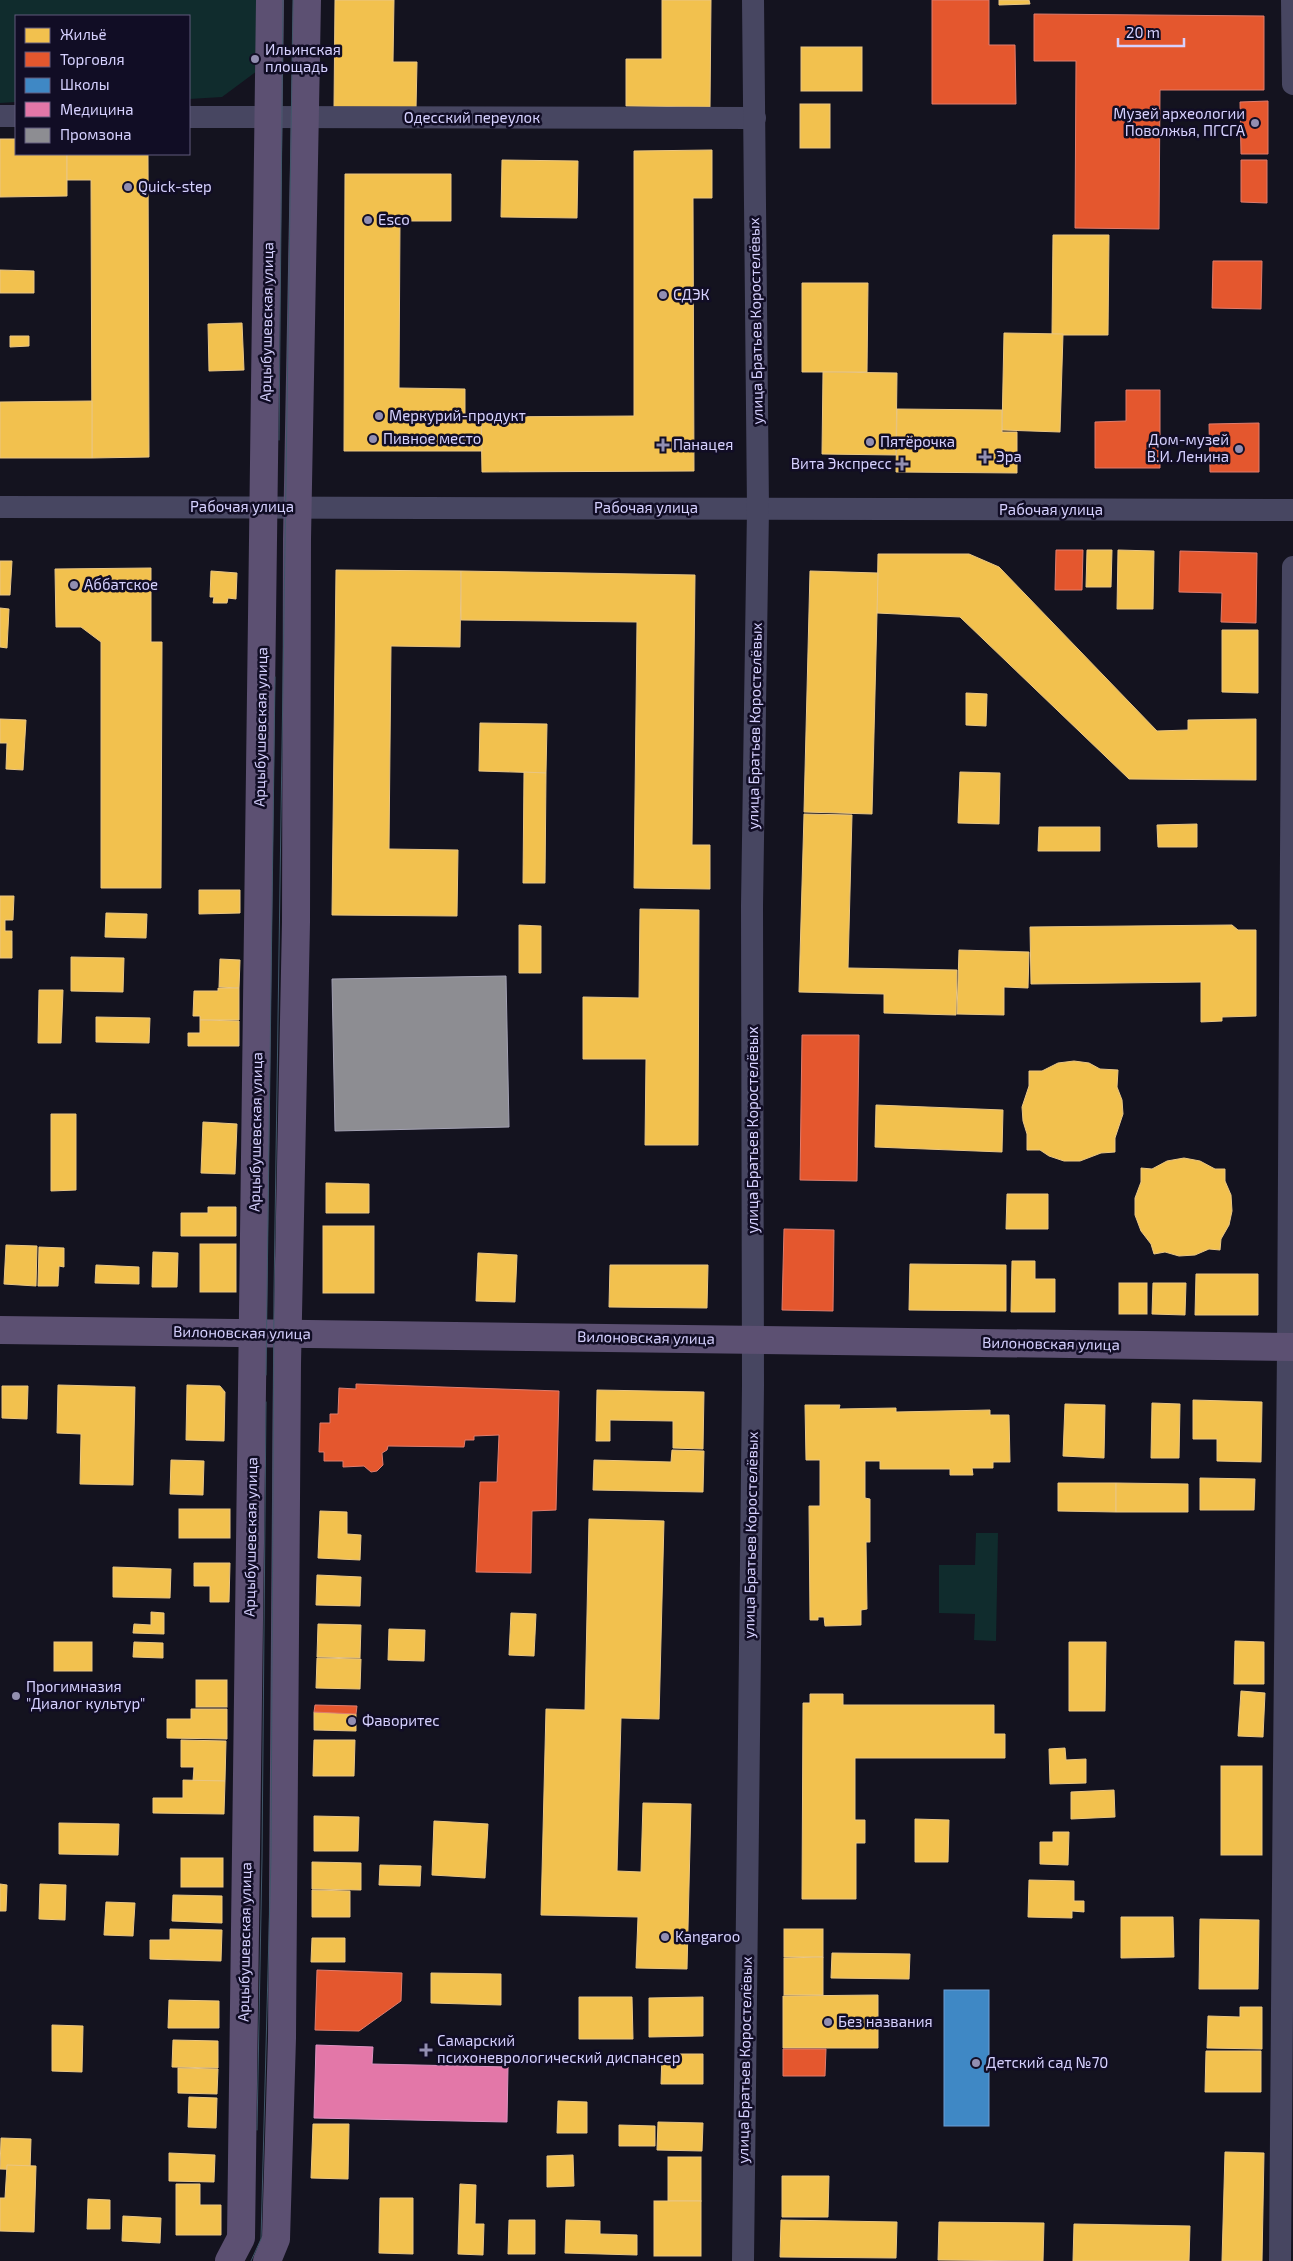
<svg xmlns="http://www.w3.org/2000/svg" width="1293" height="2261" viewBox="0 0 1293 2261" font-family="'Exo 2',sans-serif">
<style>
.green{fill:#102c2d}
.homes{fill:#f2c14e;stroke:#eac683}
.shops{fill:#e4572e;stroke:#e07c6d}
.schools{fill:#3f88c5;stroke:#6c9ed6}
.health{fill:#e377a8;stroke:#df92c2}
.industry{fill:#8d8d92;stroke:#a3a1b3}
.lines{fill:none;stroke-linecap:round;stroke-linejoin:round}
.minor{stroke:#474661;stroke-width:22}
.major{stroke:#5c5072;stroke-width:28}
.tram{stroke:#40576a;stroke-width:1}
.poi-dot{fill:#928eb1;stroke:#110d25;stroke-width:2}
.labels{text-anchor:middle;stroke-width:5;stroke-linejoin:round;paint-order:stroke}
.poi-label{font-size:15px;fill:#d6d1ff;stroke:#110d25;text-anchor:start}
.street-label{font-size:15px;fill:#d6d1ff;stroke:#110d25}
</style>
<rect width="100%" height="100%" fill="#14131f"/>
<g class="green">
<path d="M0 0H259L257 71 222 97 189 99V16H16V102L0 103Z"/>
<path d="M976 1533H998L996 1641 974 1640 975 1614 939 1613V1565H975Z"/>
</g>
<g class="homes">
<path d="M335 0H394L393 62H417L416 109 334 108Z"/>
<path d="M662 0H711L710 107 626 106V59H662Z"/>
<path d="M999 0H1029L1030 4 999 5Z"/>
<rect x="801" y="47" width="61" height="44"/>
<rect x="800" y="104" width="30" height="44"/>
<path d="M0 139H16V154H67V196L0 197Z"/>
<path d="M712 150V198H693L694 471 482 472 481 417 634 416V151Z"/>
<path d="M67 154H148L149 457 92 458 91 180H67Z"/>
<path d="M502 160 578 161 577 218 501 217Z"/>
<path d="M345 174H451V221H400L399 388 465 389V417H481L482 451H344Z"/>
<path d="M1053 235H1109L1108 335H1052Z"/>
<path d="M0 270 34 271V293H0Z"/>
<path d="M802 283H868L867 372H802Z"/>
<path d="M242 323 244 370 209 371 208 324Z"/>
<path d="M1004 333 1063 334 1060 432 1002 430Z"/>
<path d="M10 336H29V346L10 347Z"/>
<path d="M823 372 897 373 896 455 822 454Z"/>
<path d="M92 401V458H0V402Z"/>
<path d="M897 409 1002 410V432H1017V473L896 472Z"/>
<path d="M1087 550H1112L1111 587H1086Z"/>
<path d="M1118 550 1154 551 1153 609H1117Z"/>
<path d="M878 554H969L999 567 1157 731 1188 730V720L1256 719V780L1129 779 960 617 877 613Z"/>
<path d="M0 561H12L10 595H0Z"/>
<path d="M151 568V642H162L161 888H101V642L81 627H56L55 569Z"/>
<path d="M336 570 461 571 460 647 391 646 389 849 458 850 457 916 332 915Z"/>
<path d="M211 571 237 573 236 599 228 598 227 603H213L214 597H210Z"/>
<path d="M461 571 695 575 692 845H710V889L634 888 637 622 461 620Z"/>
<path d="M810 571 878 573 872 814 804 812Z"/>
<path d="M0 608 9 609 7 648 0 647Z"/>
<path d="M1222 630H1258V693L1222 692Z"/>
<path d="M966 693 987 694 986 726 966 725Z"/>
<path d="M0 719 26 720 23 770 6 769 7 743H0Z"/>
<path d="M480 723 547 724 546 773 479 771Z"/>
<path d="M524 772 546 773 545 883H523Z"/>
<path d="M960 772 1000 773 999 824 958 823Z"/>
<path d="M804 814 852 815 848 968 957 970 956 1015 884 1013V994L799 992Z"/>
<path d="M1197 824V847H1158L1157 825Z"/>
<path d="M1039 827H1100V851H1038Z"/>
<path d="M199 890H240V913L199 914Z"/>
<path d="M0 896H14L13 920H5V931H12V958H0Z"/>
<path d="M640 909 699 910 698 1145H645L646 1059H583V997L639 998Z"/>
<path d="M106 913 147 914 146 938 105 937Z"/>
<path d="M519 925 541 926V973H519Z"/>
<path d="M1232 925 1238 930H1256V1016L1222 1017V1021L1201 1022V982L1031 984 1030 927Z"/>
<path d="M959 950 1029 952 1028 988 1004 987V1015L957 1014Z"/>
<path d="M71 957 124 958 123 992 71 991Z"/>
<path d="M220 959 240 960 239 988 219 987Z"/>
<path d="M218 988H239V1020H200V1016H193L194 991H218Z"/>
<path d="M39 990H63L61 1043H38Z"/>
<path d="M96 1017 150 1018 149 1043 96 1042Z"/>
<path d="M200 1020 239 1021V1046H188V1033H200Z"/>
<path d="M1074 1061 1089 1063 1100 1069 1118 1070 1117 1087 1122 1100 1123 1114 1115 1138V1152L1101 1153 1080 1161H1064L1049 1156 1040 1150H1027V1134L1023 1121 1022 1107 1029 1086V1071H1042L1058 1063Z"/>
<path d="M876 1105 1003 1110 1002 1152 875 1147Z"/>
<path d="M51 1114H76V1190L51 1191Z"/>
<path d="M203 1122 237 1124 235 1174 201 1173Z"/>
<path d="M1184 1158 1200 1161 1215 1169H1225V1181L1231 1195 1232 1211 1229 1225 1221 1239 1220 1250 1209 1249 1195 1255 1179 1256 1165 1252 1154 1254 1151 1244 1141 1231 1135 1215V1198L1141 1182V1168L1152 1169 1167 1161Z"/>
<path d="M326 1183 369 1184V1213H326Z"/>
<path d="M1007 1194H1048V1229H1006Z"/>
<path d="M208 1207H236V1236H181V1213H208Z"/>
<rect x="323" y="1226" width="51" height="67"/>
<rect x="200" y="1244" width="36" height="48"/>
<path d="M6 1245 37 1246 36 1286 4 1284Z"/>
<path d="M39 1247 64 1248V1267L59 1266 58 1286H38Z"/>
<path d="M153 1252 178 1253 177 1287H152Z"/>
<path d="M478 1253 517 1255 515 1302 476 1301Z"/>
<path d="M1012 1261H1035V1279H1055V1312H1011Z"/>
<path d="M910 1264 1006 1265V1311L909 1310Z"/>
<path d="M96 1265 139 1267V1284L95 1283Z"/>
<path d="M610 1265H708L707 1308 609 1307Z"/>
<path d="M1196 1274H1258V1315H1195Z"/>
<rect x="1119" y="1283" width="28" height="31"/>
<path d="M1153 1283H1186L1185 1315 1152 1314Z"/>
<path d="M58 1385 135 1387 133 1485 80 1484 81 1434 57 1433Z"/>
<path d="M187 1385 220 1386 225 1392 224 1441 186 1440Z"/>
<path d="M2 1386H28L27 1419 2 1418Z"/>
<path d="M597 1390 704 1392 703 1449 673 1448V1421L610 1420V1441H596Z"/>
<path d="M1193 1400 1262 1402 1261 1462 1217 1461V1439H1193Z"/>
<path d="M1152 1403 1180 1404 1179 1458H1151Z"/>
<path d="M1065 1404 1105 1405 1104 1458 1063 1456Z"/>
<path d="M805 1405H840L839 1409 896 1408V1412L990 1410V1415H1009L1010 1462H993V1468H972L973 1475H950V1469H880V1461H865V1498L870 1499V1542H866L867 1609 861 1610V1625L825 1626 824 1617H818V1620H810L809 1506H820V1460H806Z"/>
<path d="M672 1450 704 1451 703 1492 593 1490 594 1460 671 1462Z"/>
<path d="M171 1460 204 1461 203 1495 170 1494Z"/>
<path d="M1200 1478 1255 1479 1254 1510H1200Z"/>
<path d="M1058 1483H1116V1512L1058 1511Z"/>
<path d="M1116 1483 1188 1484V1512H1116Z"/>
<rect x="179" y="1509" width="51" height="29"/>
<path d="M320 1511 347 1512V1534L361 1535 360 1560 318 1558Z"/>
<path d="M589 1519 664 1521 659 1719 621 1718 617 1871 641 1872 643 1803 691 1804 687 1969 636 1968 638 1917 541 1915 546 1709 585 1710Z"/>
<path d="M194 1563H230L229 1602H210V1586H194Z"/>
<path d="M113 1567 171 1569 170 1598 113 1597Z"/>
<path d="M317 1575 361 1577 360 1606 316 1605Z"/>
<path d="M151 1612 164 1613V1634L133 1633 134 1624 151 1625Z"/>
<path d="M511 1613 536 1614 534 1656 509 1655Z"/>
<path d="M318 1624 361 1625 360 1658 317 1657Z"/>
<path d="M389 1629 425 1630 424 1661 388 1660Z"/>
<path d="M1235 1641 1264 1642V1684H1234Z"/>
<rect x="54" y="1642" width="38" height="29"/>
<path d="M134 1642 163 1643V1658L133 1657Z"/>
<path d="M1069 1642H1106L1105 1711H1069Z"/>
<path d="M317 1658 361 1659 360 1689 316 1688Z"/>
<rect x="196" y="1680" width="31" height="27"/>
<path d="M1241 1691 1265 1693 1263 1737 1238 1736Z"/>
<path d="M810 1694H843V1705H994V1734H1005V1758H855V1820H865V1843H856V1899H802L803 1703H810Z"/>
<path d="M191 1709H227V1739L167 1738V1719H191Z"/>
<path d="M314 1712 356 1714V1731L314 1730Z"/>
<path d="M181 1740 226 1741 225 1781H193L194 1767H181Z"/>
<path d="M314 1740H355L354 1776H313Z"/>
<path d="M1065 1748 1066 1760 1086 1759V1783L1050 1784 1049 1749Z"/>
<rect x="1221" y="1766" width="41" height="89"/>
<path d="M183 1780 225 1781 224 1814 153 1813V1798H183Z"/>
<path d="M1114 1790 1115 1817 1071 1819V1792Z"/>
<path d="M314 1816 359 1817 358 1851H314Z"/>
<path d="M915 1819 949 1820 948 1862H915Z"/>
<path d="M434 1821 488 1824 485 1878 432 1875Z"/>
<path d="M59 1823 119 1824 118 1855 59 1854Z"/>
<path d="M1053 1832H1069L1068 1865 1040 1864V1842H1053Z"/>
<rect x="181" y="1858" width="42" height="29"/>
<path d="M312 1862 361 1863V1890L312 1889Z"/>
<path d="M380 1865 421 1866 420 1886 379 1885Z"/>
<path d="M1029 1880 1074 1881V1901H1084V1912L1072 1911V1918L1028 1917Z"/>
<path d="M0 1884 7 1885 6 1911H0Z"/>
<path d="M40 1884 66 1885 65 1920 39 1919Z"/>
<path d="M312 1890 350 1891V1917H312Z"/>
<path d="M173 1895 222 1896V1923L172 1921Z"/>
<path d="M106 1902 135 1903 133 1936 104 1935Z"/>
<path d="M1121 1917H1173L1174 1957 1121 1958Z"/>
<path d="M1200 1919 1259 1920 1258 1989H1199Z"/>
<path d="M170 1929 222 1930 221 1961 150 1959V1940H170Z"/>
<rect x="784" y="1929" width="39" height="28"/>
<path d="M312 1938H345V1962H311Z"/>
<path d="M832 1953 910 1954 909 1979 831 1978Z"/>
<path d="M823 1957V1995H784V1958Z"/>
<path d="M431 1973 501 1974V2005L431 2003Z"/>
<path d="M878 1995V2048H783V1996Z"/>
<path d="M579 1997H632L633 2039H579Z"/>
<path d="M703 1997V2036L649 2037V1998Z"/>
<path d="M169 2000 219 2001V2028H168Z"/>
<path d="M1240 2007H1262V2049L1207 2048 1208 2016 1240 2017Z"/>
<path d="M52 2025 83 2026 82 2072 52 2071Z"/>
<path d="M173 2040 218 2041V2068L172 2067Z"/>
<path d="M1206 2051H1261V2092H1205Z"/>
<path d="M662 2054H703V2084H661Z"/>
<path d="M178 2068 218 2069 217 2094 178 2093Z"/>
<path d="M189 2097 217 2098 216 2128 188 2127Z"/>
<path d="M558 2101 587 2102V2133H557Z"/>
<path d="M658 2122 703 2123 702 2151 657 2150Z"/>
<path d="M313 2124H349L348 2179 311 2178Z"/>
<path d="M619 2125 655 2126V2146H619Z"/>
<path d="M1 2138 31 2139 30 2170 0 2169Z"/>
<path d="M1225 2152 1264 2153 1262 2261H1222Z"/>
<path d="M169 2153 215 2155 214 2182 169 2181Z"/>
<path d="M573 2155 574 2186 547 2187V2156Z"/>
<rect x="668" y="2157" width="33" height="44"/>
<path d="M7 2165 36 2166 34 2232 0 2231V2198H5Z"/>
<path d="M782 2176H829L828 2217H782Z"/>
<path d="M176 2184H200V2205H221V2235H176Z"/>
<path d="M460 2184 476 2185 475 2224H484L483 2255 458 2254Z"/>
<path d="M380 2198H413V2254L379 2253Z"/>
<path d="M88 2199 110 2200V2229H87Z"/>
<rect x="654" y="2201" width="47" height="55"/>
<path d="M123 2216 161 2218 160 2243 122 2241Z"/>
<path d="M509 2220H535V2254H508Z"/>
<path d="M566 2220 600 2221V2234L637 2235V2255L565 2253Z"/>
<path d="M781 2220 897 2222 896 2258 780 2257Z"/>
<path d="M939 2222 1044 2223 1043 2261 938 2260Z"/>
<path d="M1074 2224 1190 2226 1189 2261H1073Z"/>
</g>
<g class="shops">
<path d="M932 0H989V45H1015L1016 104H932Z"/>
<path d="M1034 14 1264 16V90H1160L1159 229 1075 228 1076 61H1034Z"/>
<path d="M1268 101V154H1241L1240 102Z"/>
<path d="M1241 160H1267V203L1241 202Z"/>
<path d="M1213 261H1262L1261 309 1212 308Z"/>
<path d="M1126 390H1160V468H1095V422L1126 421Z"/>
<path d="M1259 423V472H1210L1209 424Z"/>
<path d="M1056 550H1083L1082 590H1055Z"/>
<path d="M1180 551 1257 553 1256 623 1221 622 1222 593 1179 592Z"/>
<path d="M802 1035H859L857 1181 800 1180Z"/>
<path d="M784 1229 834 1230 833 1311 782 1310Z"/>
<path d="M356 1384 559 1391 556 1510 532 1511 531 1573 476 1572 480 1482H497L499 1435 474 1436V1440H465L464 1447 388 1446 387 1450 382 1453 383 1465 377 1471 371 1472 364 1466 343 1467V1461H324V1452H319L320 1423H330V1414H338L339 1388 356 1389Z"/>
<path d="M315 1705 357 1706 356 1714 314 1712Z"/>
<path d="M317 1970 402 1973 401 2001 359 2031 315 2030Z"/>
<path d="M783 2049H826L825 2076H783Z"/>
</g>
<rect class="schools" x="944" y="1990" width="45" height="136"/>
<path class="health" d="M316 2045 373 2047 372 2064 508 2067 507 2122 314 2118Z"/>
<path class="industry" d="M506 976 509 1127 335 1131 332 979Z"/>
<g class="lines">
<g class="minor">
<path d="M1292 0 1293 84"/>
<path d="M0 116H16"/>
<path d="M189 117 755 118"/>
<path d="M0 507 1293 510"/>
<path d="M743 2261 753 1385 752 906 758 509 753 0"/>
<path d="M1280 2261C1281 1957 1286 1654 1288 1350 1291 1089 1289 828 1293 567"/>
</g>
<g class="major">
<path d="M0 1330 1293 1347"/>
<path d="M229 2261 241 2238 270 0"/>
<path d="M267 2261 276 2239 282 2038 287 1364 296 922 297 539 307 0"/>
</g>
<g class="tram">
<path d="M279 440 283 0"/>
<path d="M266 1375 275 677"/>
<path d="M257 2130 262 1858 266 1402"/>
<path d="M251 2261 261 2239 271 1857 274 1293 293 0"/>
</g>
</g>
<g class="poi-dot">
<circle cx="255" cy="59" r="5"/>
<circle cx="1255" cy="123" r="5"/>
<circle cx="128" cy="187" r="5"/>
<circle cx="368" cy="220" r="5"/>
<circle cx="663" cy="295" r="5"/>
<circle cx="379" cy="416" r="5"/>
<circle cx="373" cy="439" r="5"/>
<circle cx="870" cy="442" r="5"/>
<path d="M660.5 437.5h5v5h5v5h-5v5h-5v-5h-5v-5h5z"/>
<circle cx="1239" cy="449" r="5"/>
<path d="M982.5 449.5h5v5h5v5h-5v5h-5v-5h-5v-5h5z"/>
<path d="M899.5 456.5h5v5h5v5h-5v5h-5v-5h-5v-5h5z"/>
<circle cx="74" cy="585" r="5"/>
<circle cx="16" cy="1696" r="5"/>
<circle cx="352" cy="1721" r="5"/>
<circle cx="665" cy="1937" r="5"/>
<circle cx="828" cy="2022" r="5"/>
<path d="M423.5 2042.5h5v5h5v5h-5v5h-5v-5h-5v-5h5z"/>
<circle cx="976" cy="2063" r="5"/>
</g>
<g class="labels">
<g class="poi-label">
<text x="265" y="55">Ильинская<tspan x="265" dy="17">площадь</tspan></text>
<text x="1245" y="119" text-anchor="end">Музей археологии<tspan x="1245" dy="17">Поволжья, ПГСГА</tspan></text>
<text x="138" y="192">Quick-step</text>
<text x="378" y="225">Esco</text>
<text x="673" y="300">СДЭК</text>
<text x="389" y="421">Меркурий-продукт</text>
<text x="383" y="444">Пивное место</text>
<text x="1229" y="445" text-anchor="end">Дом-музей<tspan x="1229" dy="17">В.И. Ленина</tspan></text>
<text x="880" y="447">Пятёрочка</text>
<text x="673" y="450">Панацея</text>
<text x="996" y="462">Эра</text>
<text x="892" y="469" text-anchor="end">Вита Экспресс</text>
<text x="84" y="590">Аббатское</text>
<text x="26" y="1692">Прогимназия<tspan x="26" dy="17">"Диалог культур"</tspan></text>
<text x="362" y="1726">Фаворитес</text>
<text x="675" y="1942">Kangaroo</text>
<text x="838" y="2027">Без названия</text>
<text x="437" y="2046">Самарский<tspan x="437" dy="17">психоневрологический диспансер</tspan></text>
<text x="986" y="2068">Детский сад №70</text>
</g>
<g class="street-label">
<text x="472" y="123">Одесский переулок</text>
<text transform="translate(756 321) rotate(-91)" y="5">улица Братьев Коростелёвых</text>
<text transform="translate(267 322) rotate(-89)" y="5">Арцыбушевская улица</text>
<text x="242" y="512">Рабочая улица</text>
<text x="646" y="513">Рабочая улица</text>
<text x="1051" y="515">Рабочая улица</text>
<text transform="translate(755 726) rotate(-89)" y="5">улица Братьев Коростелёвых</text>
<text transform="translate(261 727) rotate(-89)" y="5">Арцыбушевская улица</text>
<text transform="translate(753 1130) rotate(-90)" y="5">улица Братьев Коростелёвых</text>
<text transform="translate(256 1132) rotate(-89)" y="5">Арцыбушевская улица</text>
<text transform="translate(242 1333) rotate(1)" y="5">Вилоновская улица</text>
<text transform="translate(646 1338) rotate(1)" y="5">Вилоновская улица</text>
<text transform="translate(1051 1344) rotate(1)" y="5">Вилоновская улица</text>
<text transform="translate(751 1535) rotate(-89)" y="5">улица Братьев Коростелёвых</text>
<text transform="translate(251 1537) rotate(-89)" y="5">Арцыбушевская улица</text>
<text transform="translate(245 1942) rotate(-89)" y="5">Арцыбушевская улица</text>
<text transform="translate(745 2060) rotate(-89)" y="5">улица Братьев Коростелёвых</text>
</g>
</g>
<rect x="15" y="15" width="175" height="140" fill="#110d25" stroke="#605b7c"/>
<rect x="25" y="28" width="25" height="15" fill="#f2c14e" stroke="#605b7c"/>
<text x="60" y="40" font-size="15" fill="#d6d1ff">Жильё</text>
<rect x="25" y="52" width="25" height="15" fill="#e4572e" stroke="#605b7c"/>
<text x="60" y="65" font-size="15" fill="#d6d1ff">Торговля</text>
<rect x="25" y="78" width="25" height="15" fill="#3f88c5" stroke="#605b7c"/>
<text x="60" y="90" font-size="15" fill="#d6d1ff">Школы</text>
<rect x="25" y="102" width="25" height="15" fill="#e377a8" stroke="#605b7c"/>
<text x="60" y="115" font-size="15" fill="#d6d1ff">Медицина</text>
<rect x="25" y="128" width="25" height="15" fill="#8d8d92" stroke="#605b7c"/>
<text x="60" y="140" font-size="15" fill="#d6d1ff">Промзона</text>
<path d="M1118 38v8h66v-8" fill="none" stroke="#d6d1ff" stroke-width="2.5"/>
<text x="1126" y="38" font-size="15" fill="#d6d1ff" stroke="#110d25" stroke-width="4" paint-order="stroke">20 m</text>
</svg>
